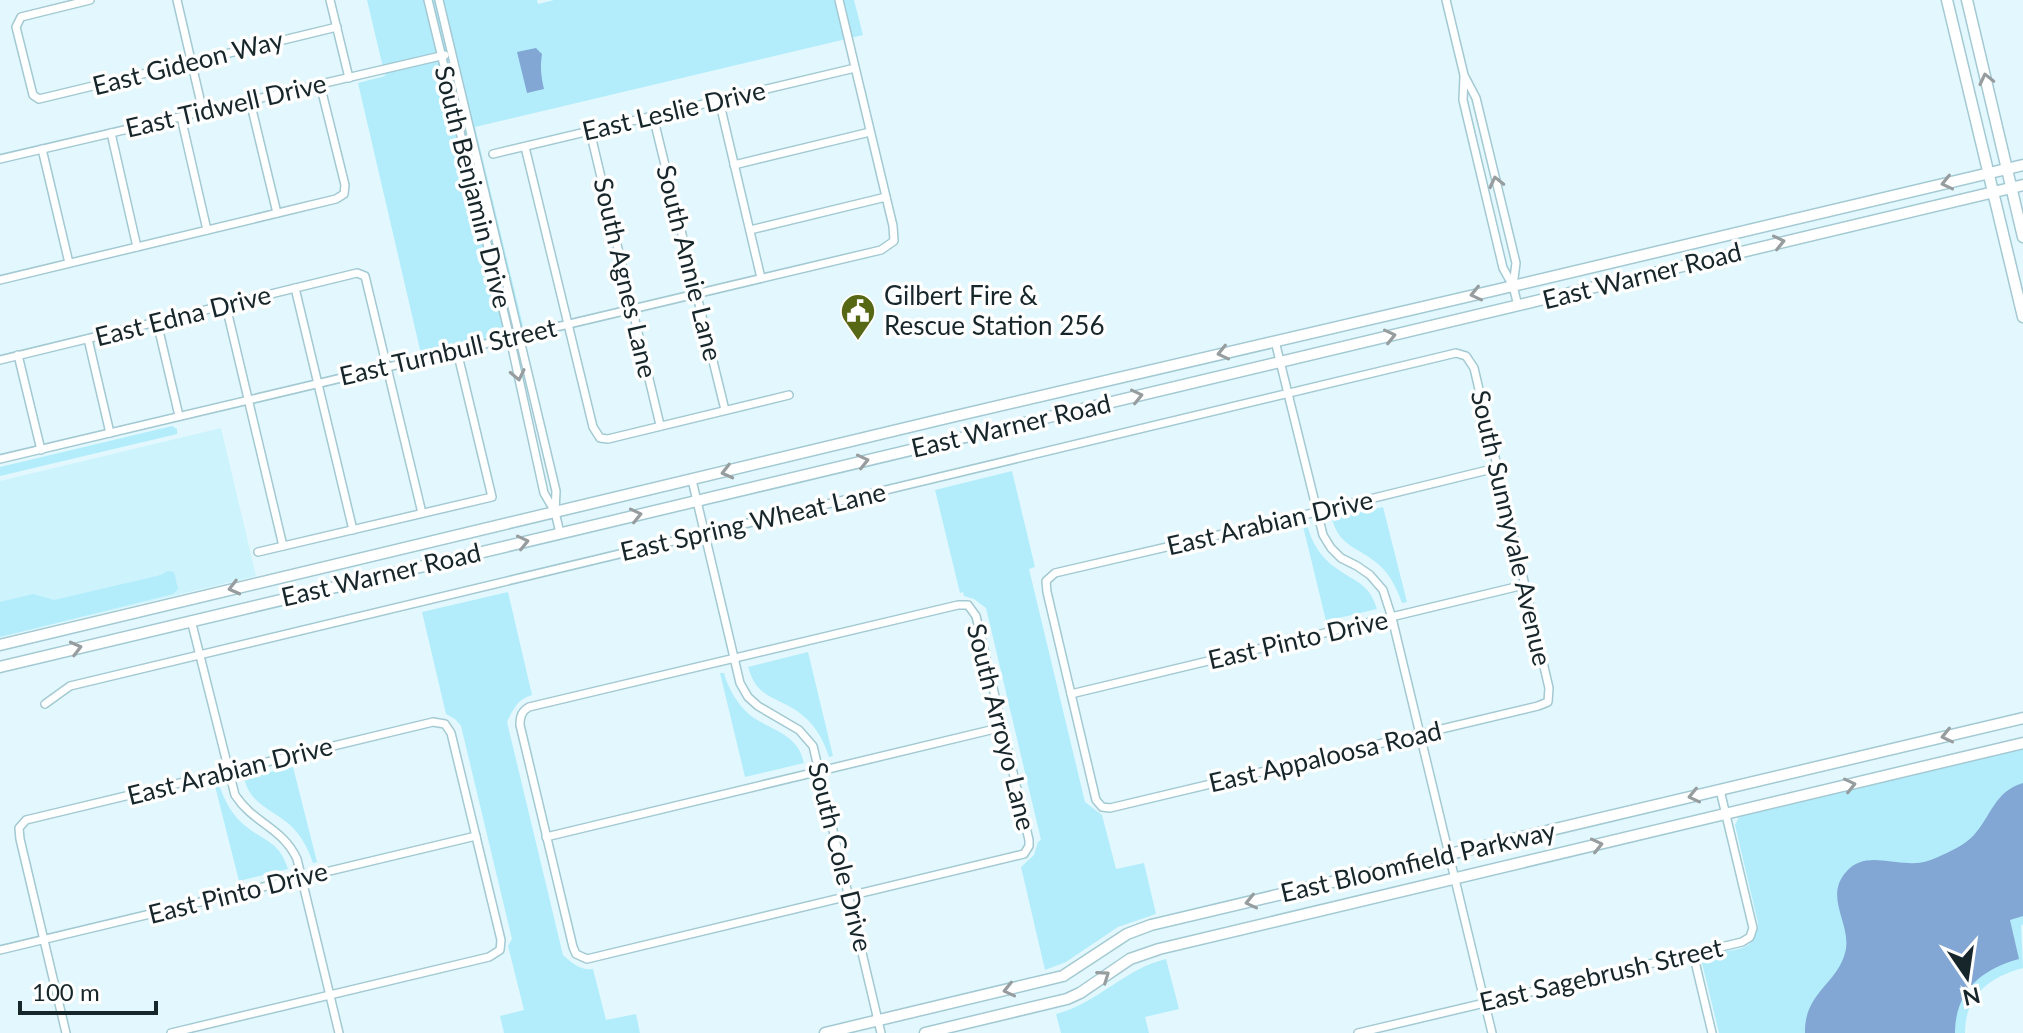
<svg xmlns="http://www.w3.org/2000/svg" width="2023" height="1033" viewBox="0 0 2023 1033" font-family="Lato,sans-serif">
<style>
.built{fill:#cdf3fd}
.green{fill:#b3edfc}
.water{fill:#82a7d4}
.lines{fill:none;stroke-linecap:round;stroke-linejoin:round}
.street-casing{stroke:#a3c9d3;stroke-width:10}
.secondary-casing{stroke:#a3c9d3;stroke-width:13}
.street{stroke:#fff;stroke-width:7}
.secondary{stroke:#fff;stroke-width:10}
.oneway{stroke:#979d9f}
.labels{text-anchor:middle;stroke-width:7;stroke-linejoin:round;paint-order:stroke}
.street-label{font-size:26px;fill:#17262a;stroke:#fff}
.poi-label{font-size:26px;fill:#17262a;stroke:#fff;text-anchor:start}
</style>
<rect width="100%" height="100%" fill="#e2f8fe"/>
<path class="built" d="M221 428 256 576 0 637V481Z"/>
<g class="green">
<path d="M367 0H537L538 4 554 0H854L863 35 475 127 524 330 421 354 358 83 385 76Z"/>
<path d="M172 426 177 429V434L0 476V467Z"/>
<path d="M1012 471 1035 567 1029 569 1085 802 1102 815 1116 869 1144 863 1156 914 1118 927 1066 962 1045 970 1021 867 1034 855 1038 842 1041 840 986 608 974 599 964 596 963 592 960 593 935 490Z"/>
<path d="M1383 507 1407 602 1402 603C1397 589 1390 574 1378 564 1359 547 1340 548 1332 519Z"/>
<path d="M1307 525C1312 543 1321 558 1336 568 1355 582 1369 583 1377 609L1326 621 1303 526Z"/>
<path d="M167 571 174 572 178 589 173 594 0 637V602L33 594 54 600 161 575Z"/>
<path d="M508 592 532 695C518 699 513 709 507 722L563 955C572 963 581 971 593 969L606 1020 636 1014 640 1033H504L500 1016 524 1010 508 946 512 939 461 726 455 719 446 714 422 612Z"/>
<path d="M808 652 833 756 829 757C823 738 814 723 797 711 774 696 757 698 748 667Z"/>
<path d="M720 673H724C728 688 737 704 750 715 771 731 798 733 804 763L745 777Z"/>
<path d="M2023 748V925H2021L2023 968C1989 977 1965 996 1965 1033H1719L1702 963C1719 941 1755 963 1758 923L1735 825 1739 817Z"/>
<path d="M293 767 317 862 313 863C308 848 301 835 289 824 271 809 250 804 244 778Z"/>
<path d="M219 785C225 802 233 817 248 828 267 842 280 843 288 869L239 881 215 786Z"/>
<path d="M1166 959 1179 1009 1145 1017 1149 1033H1061L1056 1014C1098 1003 1124 969 1166 959Z"/>
</g>
<g class="water">
<path d="M536 48 542 54C540 66 541 76 544 89L527 93 517 52Z"/>
<path d="M2023 783V916L2010 920 2019 959C1981 969 1955 992 1955 1033H1805C1804 993 1837 984 1845 953 1853 925 1823 898 1846 872 1863 852 1887 863 1909 863 1919 864 1929 861 1938 857 1951 851 1965 845 1974 835 1991 816 1995 791 2023 783Z"/>
</g>
<g class="lines">
<g class="street-casing">
<g id="street">
<path d="M90 0 21 17 16 27 33 95 39 99 337 27"/>
<path d="M177 0 203 112"/>
<path d="M330 0 349 78"/>
<path d="M428 0 510 338 544 493 554 510"/>
<path d="M439 0 556 491 555 512 560 533"/>
<path d="M1446 0 1464 75 1476 98 1516 263 1513 286"/>
<path d="M1464 77 1463 100 1503 268 1513 286 1518 306"/>
<path d="M719 100 761 278"/>
<path d="M250 101 277 213"/>
<path d="M653 116 725 410"/>
<path d="M181 117 207 230"/>
<path d="M590 131 660 425"/>
<path d="M111 133 137 247"/>
<path d="M525 147 593 427 600 438 608 439 789 395"/>
<path d="M42 149 69 263"/>
<path d="M493 154 855 68"/>
<path d="M0 159 445 55"/>
<path d="M734 165 870 132"/>
<path d="M750 230 886 197"/>
<path d="M0 280 336 199 344 194 345 185 320 84"/>
<path d="M295 288 353 530"/>
<path d="M226 306 283 546"/>
<path d="M157 322 179 416"/>
<path d="M88 339 110 433"/>
<path d="M1275 341 1323 535 1331 548 1341 558 1357 566 1370 575 1383 590 1392 618 1492 1033"/>
<path d="M18 355 41 450"/>
<path d="M0 360 357 273 365 276 422 513"/>
<path d="M0 459 881 250 894 241 893 226 839 0"/>
<path d="M692 480 740 683 748 697 758 706 799 730 813 746 881 1033"/>
<path d="M258 552 492 497 457 351"/>
<path d="M958 605H968L976 616 1029 840V846L1024 854 587 959 576 954 573 947 520 725C520 716 522 711 529 707Z"/>
<path d="M191 620 235 795C254 824 282 827 297 859L339 1033"/>
<path d="M1071 694 1524 585"/>
<path d="M45 704 70 686 1456 353 1466 356 1474 368 1549 688 1548 702 1538 706 1110 808 1102 807 1096 800 1047 592 1046 581 1055 573 1317 512 1496 468"/>
<path d="M546 837 1003 727"/>
<path d="M0 950 476 836"/>
<path d="M1693 953 1712 1033"/>
<path d="M66 1033 20 839 19 828 26 820 433 722 445 724 451 733 501 940 500 950 489 957 171 1033"/>
<path d="M1358 1033 1742 942 1750 937 1753 928 1720 790"/>
</g>
</g>
<g class="secondary-casing">
<g id="secondary">
<path d="M1947 0 2023 317"/>
<path d="M1967 0 2023 237"/>
<path d="M0 645 947 418 1513 286 2023 165"/>
<path d="M0 667 2023 185"/>
<path d="M825 1033 1063 976 1127 934 1151 925 2023 718"/>
<path d="M925 1033 1067 999 1080 993 1130 959 1159 949 2023 743"/>
</g>
</g>
<use href="#street" class="street"/>
<use href="#secondary" class="secondary"/>
</g>
<defs><path id="oneway-chevron" d="M-2-3.5L2.5 0L-2 3.5" fill="none" stroke-width="1.6" stroke-linecap="round" stroke-linejoin="round" transform="scale(2)"/></defs>
<g class="oneway">
<use href="#oneway-chevron" transform="translate(1986 79) rotate(-103)"/>
<use href="#oneway-chevron" transform="translate(1496 182) rotate(-103)"/>
<use href="#oneway-chevron" transform="translate(1947 183) rotate(167)"/>
<use href="#oneway-chevron" transform="translate(1779 242) rotate(-13)"/>
<use href="#oneway-chevron" transform="translate(1476 294) rotate(167)"/>
<use href="#oneway-chevron" transform="translate(1390 336) rotate(-13)"/>
<use href="#oneway-chevron" transform="translate(1223 353) rotate(167)"/>
<use href="#oneway-chevron" transform="translate(518 375) rotate(78)"/>
<use href="#oneway-chevron" transform="translate(1137 396) rotate(-13)"/>
<use href="#oneway-chevron" transform="translate(863 461) rotate(-13)"/>
<use href="#oneway-chevron" transform="translate(727 472) rotate(166)"/>
<use href="#oneway-chevron" transform="translate(636 515) rotate(-13)"/>
<use href="#oneway-chevron" transform="translate(523 542) rotate(-13)"/>
<use href="#oneway-chevron" transform="translate(234 588) rotate(166)"/>
<use href="#oneway-chevron" transform="translate(76 648) rotate(-14)"/>
<use href="#oneway-chevron" transform="translate(1947 736) rotate(167)"/>
<use href="#oneway-chevron" transform="translate(1850 785) rotate(-13)"/>
<use href="#oneway-chevron" transform="translate(1694 796) rotate(167)"/>
<use href="#oneway-chevron" transform="translate(1597 845) rotate(-13)"/>
<use href="#oneway-chevron" transform="translate(1251 902) rotate(167)"/>
<use href="#oneway-chevron" transform="translate(1104 976) rotate(-35)"/>
<use href="#oneway-chevron" transform="translate(1009 990) rotate(167)"/>
</g>
<defs>
<g id="civic-pin" transform="scale(1.8)"><path d="M0 17L-7.5 6A9.5 9.5 0 1 1 7.5 6Z" fill="#576814" stroke="#fff"/><path d="M-.6-6.5H3V-4.5H.6V-3L4-1V1h2V6H-6V1h2V-1L-.6-3ZM-1.2 2.5V6h2.4V2.5Z" fill="#fff"/></g>
</defs>
<g fill-rule="evenodd">
<use href="#civic-pin" x="858" y="311"/>
</g>
<g class="labels">
<g class="street-label">
<text transform="translate(188 63) rotate(-14)" y="9">East Gideon Way</text>
<text transform="translate(226 106) rotate(-13)" y="9">East Tidwell Drive</text>
<text transform="translate(674 111) rotate(-13)" y="9">East Leslie Drive</text>
<text transform="translate(473 187) rotate(76)" y="9">South Benjamin Drive</text>
<text transform="translate(689 263) rotate(76)" y="9">South Annie Lane</text>
<text transform="translate(1642 276) rotate(-14)" y="9">East Warner Road</text>
<text transform="translate(625 278) rotate(77)" y="9">South Agnes Lane</text>
<text transform="translate(183 316) rotate(-14)" y="9">East Edna Drive</text>
<text transform="translate(448 352) rotate(-13)" y="9">East Turnbull Street</text>
<text transform="translate(1011 426) rotate(-13)" y="9">East Warner Road</text>
<text transform="translate(753 522) rotate(-13)" y="9">East Spring Wheat Lane</text>
<text transform="translate(1270 523) rotate(-13)" y="9">East Arabian Drive</text>
<text transform="translate(1511 528) rotate(77)" y="9">South Sunnyvale Avenue</text>
<text transform="translate(381 575) rotate(-13)" y="9">East Warner Road</text>
<text transform="translate(1298 640) rotate(-13)" y="9">East Pinto Drive</text>
<text transform="translate(1001 727) rotate(76)" y="9">South Arroyo Lane</text>
<text transform="translate(1325 757) rotate(-13)" y="9">East Appaloosa Road</text>
<text transform="translate(230 771) rotate(-14)" y="9">East Arabian Drive</text>
<text transform="translate(840 857) rotate(76)" y="9">South Cole Drive</text>
<text transform="translate(1418 862) rotate(-13)" y="9">East Bloomfield Parkway</text>
<text transform="translate(238 893) rotate(-14)" y="9">East Pinto Drive</text>
<text transform="translate(1601 975) rotate(-13)" y="9">East Sagebrush Street</text>
</g>
<g class="poi-label">
<text x="884" y="305">Gilbert Fire &amp;<tspan x="884" dy="30">Rescue Station 256</tspan></text>
</g>
</g>
<g transform="translate(1967 977) rotate(167)" stroke="#ffffff" stroke-width="6" paint-order="stroke">
<path d="M0-6L14 30L0 20L-14 30Z" fill="#17262a"/>
<text y="-12" font-size="22" font-weight="bold" text-anchor="middle" fill="#17262a">N</text>
</g>
<path d="M20 1001v12h136v-12" fill="none" stroke="#17262a" stroke-width="4"/>
<text x="32" y="1001" font-size="24" fill="#17262a" stroke="#ffffff" stroke-width="6" paint-order="stroke">100 m</text>
</svg>
